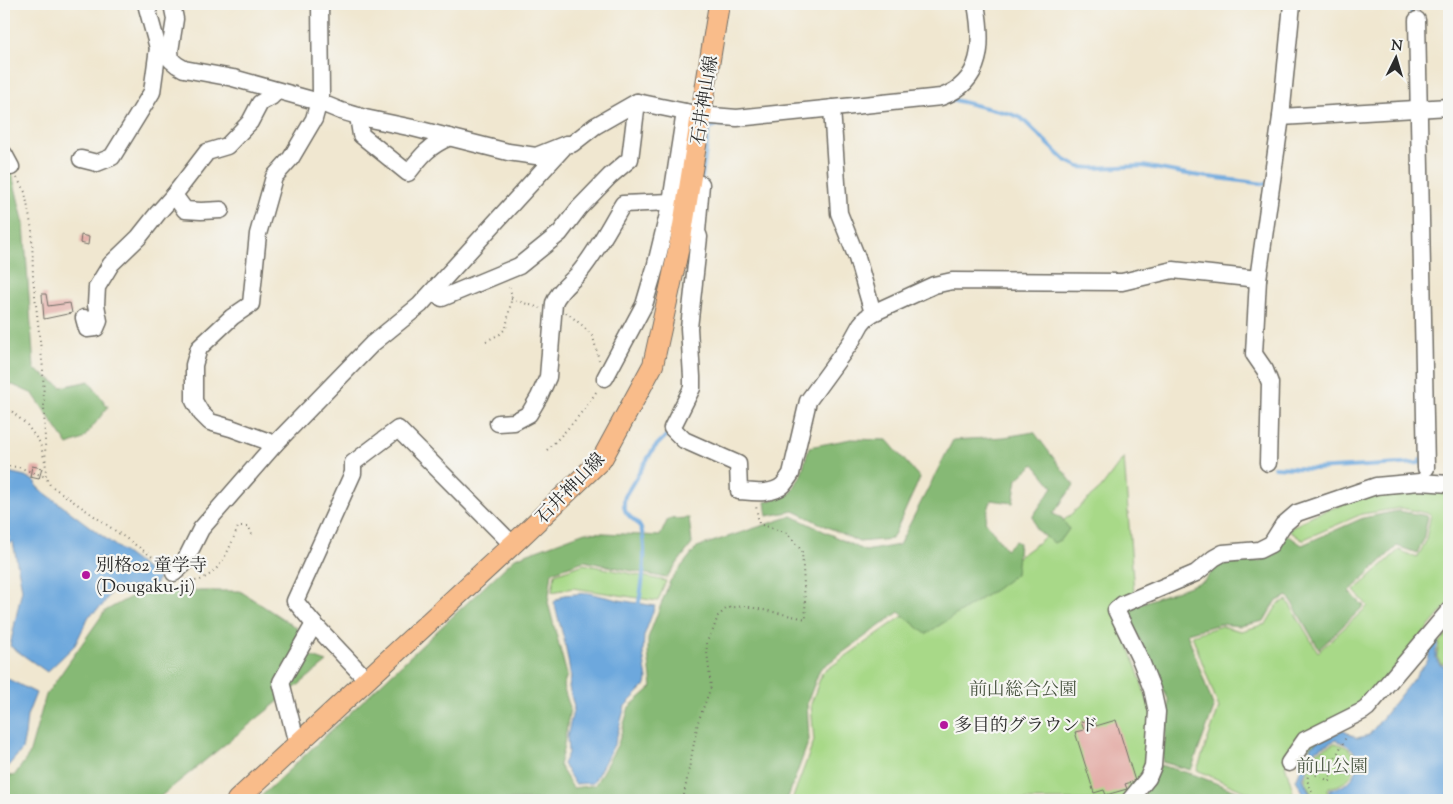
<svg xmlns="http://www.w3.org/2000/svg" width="1453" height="804" viewBox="0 0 1453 804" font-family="'Sorts Mill Goudy','Noto Serif JP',serif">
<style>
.green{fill:#a8d988;stroke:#6a825a}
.forest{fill:#86b974;stroke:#587250}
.water{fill:#6da8dd;stroke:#4c6a84}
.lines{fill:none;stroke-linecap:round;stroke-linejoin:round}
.stream{stroke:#6da8dd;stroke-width:4}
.building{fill:#e4b0aa}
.minor-casing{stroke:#706d65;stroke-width:19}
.major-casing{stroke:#706d65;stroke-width:22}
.path{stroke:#706d65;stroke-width:2;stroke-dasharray:1 4;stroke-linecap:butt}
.minor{stroke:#fff;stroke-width:16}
.major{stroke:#f9bc8a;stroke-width:20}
.poi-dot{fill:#b5179e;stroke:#f6f6f2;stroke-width:2}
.labels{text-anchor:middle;stroke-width:4.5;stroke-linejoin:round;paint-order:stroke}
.street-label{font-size:18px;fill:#2b2b2b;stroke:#f6f6f2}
.poi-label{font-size:18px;fill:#2b2b2b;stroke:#f6f6f2;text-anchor:start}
.park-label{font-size:18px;fill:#4a5642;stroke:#f6f6f2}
</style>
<rect width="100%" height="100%" fill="#f6f6f2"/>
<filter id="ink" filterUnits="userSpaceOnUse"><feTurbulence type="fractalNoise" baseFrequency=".02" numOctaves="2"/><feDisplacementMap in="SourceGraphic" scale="10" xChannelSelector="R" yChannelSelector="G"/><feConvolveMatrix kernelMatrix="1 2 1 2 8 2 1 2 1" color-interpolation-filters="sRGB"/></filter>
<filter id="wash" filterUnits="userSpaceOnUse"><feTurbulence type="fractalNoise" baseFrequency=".0096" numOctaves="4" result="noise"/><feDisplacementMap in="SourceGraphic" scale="20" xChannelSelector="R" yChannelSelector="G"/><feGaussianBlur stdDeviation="1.12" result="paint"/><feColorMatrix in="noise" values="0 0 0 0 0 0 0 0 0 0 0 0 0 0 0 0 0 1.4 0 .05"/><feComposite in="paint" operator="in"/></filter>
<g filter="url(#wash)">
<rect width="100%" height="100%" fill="#f0e7d0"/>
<g class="green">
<path d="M1124 457 1134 593 1114 602 1152 714 1148 765 1124 800H792L814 741 811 704 822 673 903 616 932 611 988 579 1039 542 1101 488Z"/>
<path d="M1411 488 1438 490 1449 493V603L1360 708 1285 765 1293 791 1286 800C1255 800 1225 782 1197 770L1219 708 1192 635 1221 626 1241 631 1266 624 1278 604 1287 600 1318 652 1368 606 1354 591 1399 550 1417 558 1425 543 1431 514 1401 508 1362 514 1302 540 1288 530 1313 515 1367 496Z"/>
<path d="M584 564 666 581 658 601 573 588 552 592 555 574Z"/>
<path d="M1449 632V670L1443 663 1441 664 1437 657 1439 642Z"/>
<path d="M1335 743C1342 745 1349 747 1353 753 1359 764 1352 779 1341 784 1338 786 1333 787 1329 787L1327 792 1341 800H1311L1312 797 1305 778 1316 752Z"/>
</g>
<g class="forest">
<path d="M4 141 24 224 34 369 62 387 89 381 108 407 83 439 68 445 33 394 4 381Z"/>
<path d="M1034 432 1074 485 1053 514 1062 518 1069 529 1062 539 1054 543 1036 529 1033 516 1053 487 1034 464 1017 479 1013 503 991 500 985 521 1006 549 1015 541 1019 543 1016 574 996 589 926 634 899 612 820 669 807 703 809 740 787 800H257L515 558 585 532 660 536 668 519 689 518 692 544 666 578 584 561 552 572 548 603 567 675 563 686 570 708 563 750 559 765 573 788 595 785 618 744 629 707 652 687 648 653V638L670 581 697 547 792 516 865 551 899 545 953 440 1004 437Z"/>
<path d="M851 439 887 440 920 478 892 539 859 542 794 511 767 516 765 502 791 493 801 475 809 447Z"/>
<path d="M1398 511 1428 516 1423 541 1417 553 1397 546 1349 592 1364 606 1319 649 1288 596 1275 602 1264 621 1240 626 1220 624 1187 633 1214 708 1191 770 1162 762 1169 701 1125 609 1204 581 1216 567 1228 560 1259 561 1276 554 1286 534 1302 545 1363 518Z"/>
<path d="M185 591H240L297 628 307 655 327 662 156 800H4V775L14 776 29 755 46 695 105 611 136 594Z"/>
<path d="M1160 765 1195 775 1259 800H1141Z"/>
</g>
<g class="water">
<path d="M4 471 25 476 36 482 37 487 153 574 155 570 161 572 154 588 129 587 112 590 102 606 89 616 75 645 47 672 10 646 22 589 13 542 4 529Z"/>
<path d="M588 593 619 600 655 606 644 636 643 654 647 679 646 685 625 706 615 743 593 783 575 784 563 764 568 753 567 737 574 707 569 687 571 677 565 643 554 602 564 595Z"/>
<path d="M1431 645H1436V658L1440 665H1443L1449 673 1448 696 1449 800H1349L1346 799 1344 800 1329 792 1330 789C1334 788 1338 788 1342 786 1354 781 1362 765 1355 753 1351 746 1343 743 1336 740L1315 750 1303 778 1311 796 1308 800H1298L1303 792 1296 780 1311 746 1321 739H1326L1342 730 1357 738 1369 735 1428 660Z"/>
<path d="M4 677 36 693 27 716 25 735 22 750 8 766 4 767Z"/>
</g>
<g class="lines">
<g class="stream">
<path d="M1411 4 1412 18"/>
<path d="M951 101 954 100 1011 114 1021 118 1065 160 1079 167 1093 168 1143 166 1193 175 1265 184"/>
<path d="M702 178 709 129 717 125H726"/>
<path d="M1274 467 1314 469 1420 463V460"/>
<path d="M4 550 12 538"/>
<path d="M638 607C643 583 647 556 642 532 639 516 619 520 625 496L654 448 667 435"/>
<path d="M1435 648 1436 639 1449 625"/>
</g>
</g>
<g id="blocks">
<g class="building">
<path d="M81 235 89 237 88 245 80 243Z"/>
<path d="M42 294H46L48 306 70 303 72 313 44 319Z"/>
<path d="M32 466 42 468 39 479 30 477Z"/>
<path d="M1094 718 1096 726 1116 720 1135 781 1125 784 1127 789 1106 795 1104 790 1094 793 1075 732 1084 730 1081 722Z"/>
</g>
</g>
</g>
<g filter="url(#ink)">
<use href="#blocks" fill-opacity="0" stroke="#706d65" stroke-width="1"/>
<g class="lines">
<g class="minor-casing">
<g id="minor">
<path d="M146 4 158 48 168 50"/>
<path d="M172 4 175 19 170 51 171 60 177 65 184 69 233 78 319 102 341 111 365 118 413 128 508 152 536 156 566 144H572L595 126 637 102 700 115 737 118 941 97C984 82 983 42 976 4"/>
<path d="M1417 20 1426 468"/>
<path d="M832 108 839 213 857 258 873 313"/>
<path d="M358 116 361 135 408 173C422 155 429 146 450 137"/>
<path d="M1281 117 1449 107"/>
<path d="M4 154 11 167"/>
<path d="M81 159 97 163 112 157 152 92 158 48"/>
<path d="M690 182 701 184 697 232 699 237 689 328 692 377V388L672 428 684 440 738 464 739 491C752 492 773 495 783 485 786 482 788 478 791 474L808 401 851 342 861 324 866 318 873 313 934 285 952 281 1122 282 1173 270 1258 279"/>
<path d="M174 195 185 210 201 211 221 210"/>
<path d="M433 291 442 298 519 266 560 233 579 208 610 176 630 159 637 102"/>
<path d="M84 318 87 329 96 328 99 321 96 305 97 287 111 264 139 237 158 213 174 195 207 152 227 146 250 122 260 103 271 97 277 91"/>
<path d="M605 378 644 305 655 268 671 202 685 112"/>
<path d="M498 423 514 422 529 414 539 397 548 377 554 303C559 290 570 283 579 273 596 253 609 227 623 204L671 202"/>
<path d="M275 444 231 428 210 422 201 413 194 401V365L199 348 232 317 251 304 258 234 274 177 291 158 314 119 321 94 320 4"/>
<path d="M1268 463 1270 383 1265 370 1254 354 1258 279 1281 117 1292 4"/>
<path d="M174 573 183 565 201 529 275 444 372 344 420 305 563 148"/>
<path d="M314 624 295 601 353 473V463L398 429 513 545"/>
<path d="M297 744 281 682 314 624 367 680"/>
<path d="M1289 763 1305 740 1363 711 1367 708 1449 611"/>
<path d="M1130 800 1148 778 1153 766 1157 712 1152 689 1141 661 1116 610 1123 604 1196 573 1214 558 1223 553 1259 550 1271 544 1283 525 1297 513 1376 486 1420 482 1449 484"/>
</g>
</g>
<g class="major-casing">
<path id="major" d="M237 800 524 534 602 459 653 365 681 238 719 4"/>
</g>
<g class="path">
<path d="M17 178 25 192 32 230 33 277 43 369 46 477 50 485 164 565"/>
<path d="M511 299 540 308"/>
<path d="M566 312 583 326 593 337 599 360"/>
<path d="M486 341 500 334 506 328 512 296 509 286"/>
<path d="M4 406 7 407 27 425 40 443 45 462"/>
<path d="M547 450C566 431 584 412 598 389"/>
<path d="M4 466 18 467 46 477"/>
<path d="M186 580 189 582C194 581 200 581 204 578 223 569 231 544 238 527H249L253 538"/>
<path d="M1302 769 1330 781 1333 762 1347 735"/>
<path d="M1309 772 1307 780 1315 800"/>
<path d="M683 800 698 722 711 687 706 643 713 630 718 616 727 608 745 606 806 619 802 551 787 533 759 524 756 506"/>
</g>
<use href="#minor" class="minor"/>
<use href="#major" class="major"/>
</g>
</g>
<g class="poi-dot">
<circle cx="86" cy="575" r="5"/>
<circle cx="944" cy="725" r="5"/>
</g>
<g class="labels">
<g class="street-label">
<text transform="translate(704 100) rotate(-81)" y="6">石井神山線</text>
<text transform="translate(570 488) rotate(-46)" y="6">石井神山線</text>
</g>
<g class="poi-label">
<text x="96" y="571">別格02 童学寺<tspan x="96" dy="21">(Dougaku-ji)</tspan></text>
<text x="954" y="731">多目的グラウンド</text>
</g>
<g class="park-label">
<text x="1023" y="695">前山総合公園</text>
<text x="1332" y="772">前山公園</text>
</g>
</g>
<rect width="1453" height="804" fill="none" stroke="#f6f6f2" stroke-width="20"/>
<g transform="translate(1396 58) rotate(5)" stroke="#f6f6f2" stroke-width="4" paint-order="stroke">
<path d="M0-4L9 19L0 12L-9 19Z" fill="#2b2b2b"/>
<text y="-8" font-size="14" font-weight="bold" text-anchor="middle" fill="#2b2b2b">N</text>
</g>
</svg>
